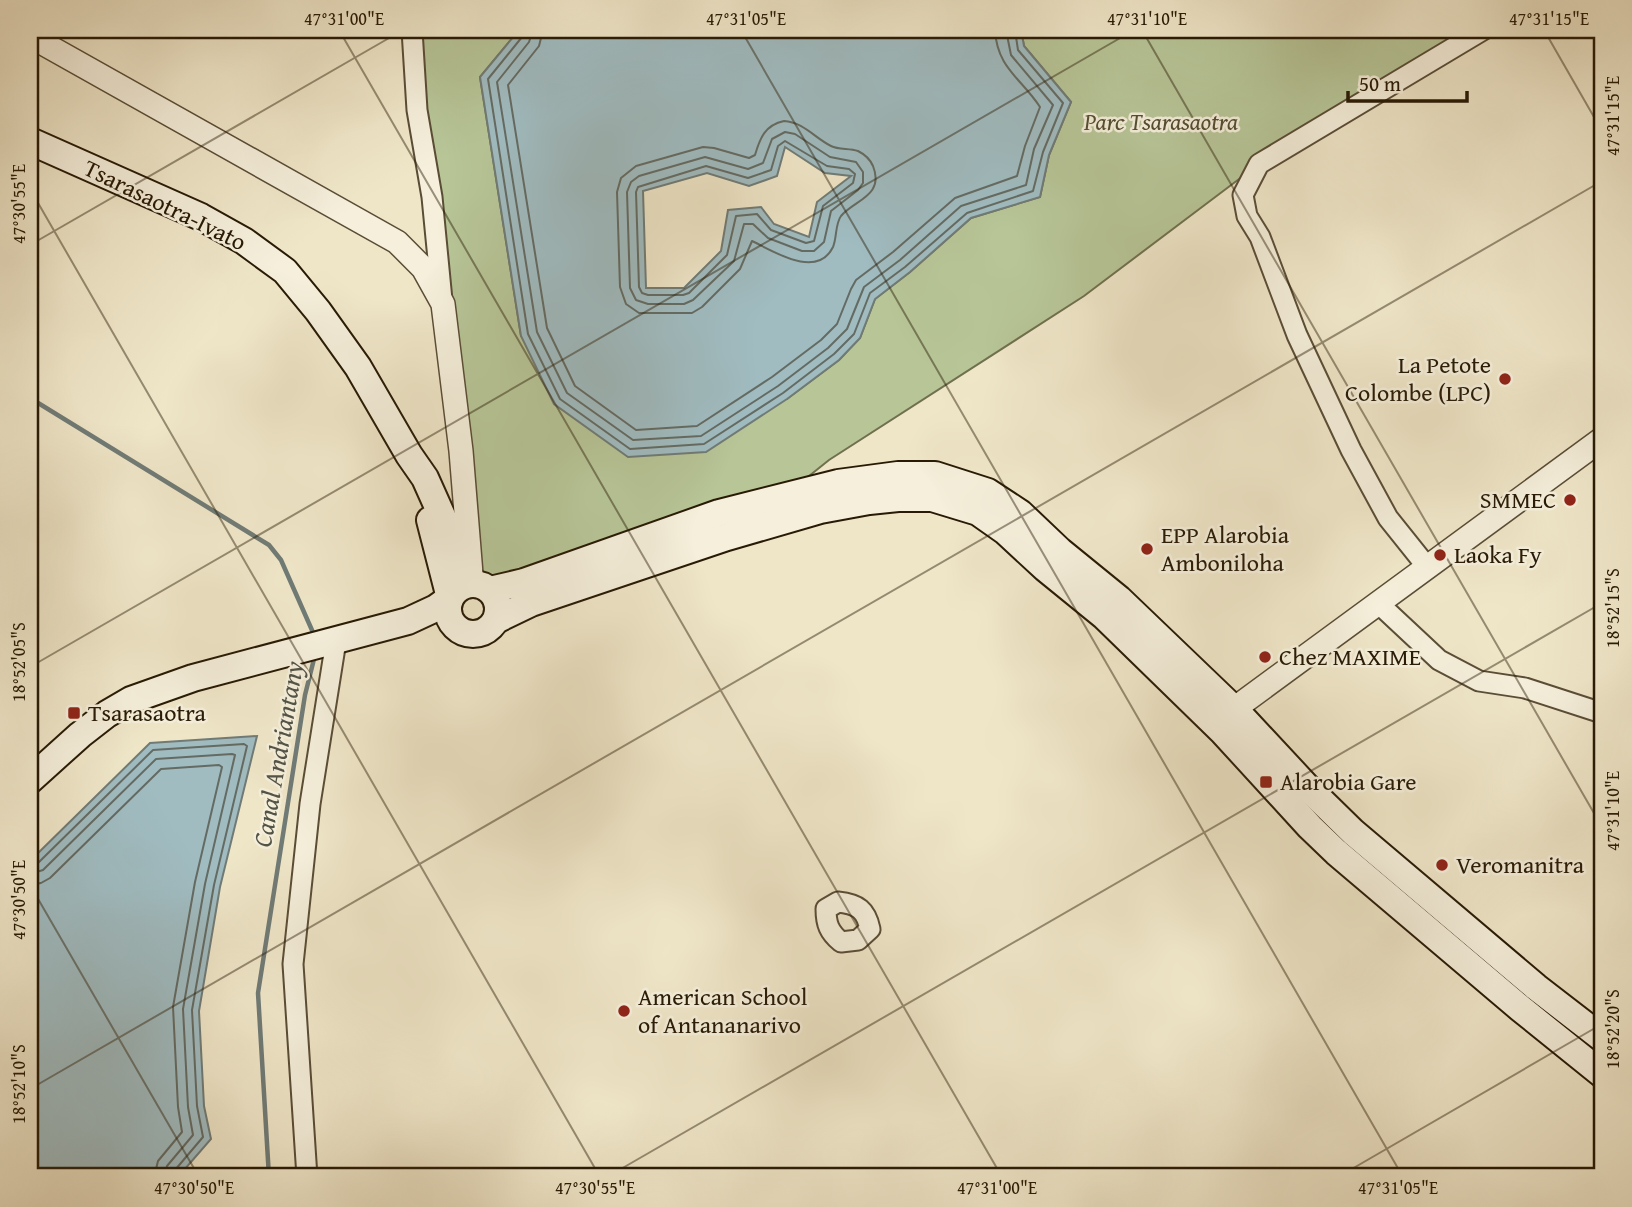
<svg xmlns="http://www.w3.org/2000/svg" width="1632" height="1207" viewBox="0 0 1632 1207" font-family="'Gentium Book Plus',serif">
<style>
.green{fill:#b7c597;stroke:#70704e;stroke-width:2}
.water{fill:#a0bcc1;stroke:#707b76;stroke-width:2;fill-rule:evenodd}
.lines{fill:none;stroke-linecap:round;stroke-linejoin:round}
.shore{stroke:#646b63;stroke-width:2}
.stream{stroke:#707b76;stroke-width:4.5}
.minor-casing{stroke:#5a4d36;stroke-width:23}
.tertiary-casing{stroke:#5a4d36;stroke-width:26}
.secondary-casing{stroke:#281a05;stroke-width:30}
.minor{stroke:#f5efdb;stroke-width:19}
.tertiary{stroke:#f5efdb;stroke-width:23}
.secondary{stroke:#f5efdb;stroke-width:26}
.ticks{fill:none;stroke:#281a05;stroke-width:2;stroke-opacity:0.45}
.poi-dot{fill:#8f2418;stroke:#f5efdb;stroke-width:2.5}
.labels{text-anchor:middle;stroke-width:5;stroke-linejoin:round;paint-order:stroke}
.park-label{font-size:24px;font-style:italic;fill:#534d31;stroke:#f5efdb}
.street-label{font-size:24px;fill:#281a05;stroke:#f5efdb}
.poi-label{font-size:24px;fill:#281a05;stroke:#f5efdb;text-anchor:start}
.water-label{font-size:26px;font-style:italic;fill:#525347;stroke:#f5efdb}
.neatline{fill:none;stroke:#281a05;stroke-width:2.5}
.ticks-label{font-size:18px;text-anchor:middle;fill:#281a05}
</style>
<rect width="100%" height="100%" fill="#efe6c8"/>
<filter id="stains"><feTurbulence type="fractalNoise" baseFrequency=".00286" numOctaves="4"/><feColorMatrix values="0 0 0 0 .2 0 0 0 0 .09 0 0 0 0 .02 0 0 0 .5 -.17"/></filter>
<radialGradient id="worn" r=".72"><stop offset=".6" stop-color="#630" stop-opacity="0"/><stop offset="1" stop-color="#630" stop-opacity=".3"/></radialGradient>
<path class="green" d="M412 30H519L480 77 521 336 787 399 839 360 860 338 875 299 910 272 971 218 1040 197 1049 155 1071 102 1024 46 1021 30H1482L1259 164 1084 296 829 460 789 492 491 579 480 577Z"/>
<g class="water">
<path d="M519 30H1021L1024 46 1071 102 1049 155 1040 197 971 218 910 272 875 299 860 338 839 360 787 399 706 452 628 457 554 404 521 336 480 77ZM785 147 825 173 851 176 817 202 809 237 774 224 761 207 728 210 721 251 684 288H646L643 191 707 173 749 186 777 176Z"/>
<path d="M257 736 220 887 199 1011 204 1106 211 1139 178 1177H30V861L150 743Z"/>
</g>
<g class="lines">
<g class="shore">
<path d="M524 30 522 37 488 79 528 334 560 399 630 449 704 444 783 393 834 354 854 334 870 293 905 267 967 213 1033 191 1043 152 1063 103 1018 50 1015 30"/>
<path d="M533 30 529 42 497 82 537 332 567 393 633 440 701 436 778 386 828 348 847 329 864 287 900 260 961 206 1026 185 1034 149 1053 105 1011 55 1006 30"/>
<path d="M543 30 539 46 508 85 547 328 575 386 636 430 697 426 772 377 821 340 837 324 851 289 856 280 893 252 955 198 1017 176 1025 146 1040 107C1021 78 997 68 995 30"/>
<path d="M784 121C803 122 815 138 831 146 839 150 849 148 858 151 864 154 870 159 873 166 885 196 854 200 841 216 835 224 837 238 833 247 817 280 773 251 752 241L740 269 702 307 692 313H639L626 304 620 287 617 192 621 178 636 166 703 147 714 148 749 158 755 155C760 138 765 125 784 121Z"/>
<path d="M785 132 795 134 830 157 856 162 863 172V183L858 190 831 211 824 242 814 251H802L768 238 753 224H744L734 261 693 300 684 304H648L636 300 630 288 627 192 631 182 639 176 705 157 748 169 763 163 772 139Z"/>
<path d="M785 141 827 166 849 169 855 174 853 183 823 206 814 241 806 243 771 230 757 214 736 216 727 255 689 293 683 295H648L642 293 639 287 636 192 638 187 706 166 748 178 771 170 778 146Z"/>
<path d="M30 866 38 863 153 750 244 744 247 746 214 885 192 1010 197 1106 203 1137 175 1170 173 1177"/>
<path d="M30 874 43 870 156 759 232 754 235 755 205 884 183 1009 188 1107 193 1135 167 1166 164 1177"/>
<path d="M30 885 41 883 50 878 161 769 219 765 222 767 195 882 173 1007 178 1107 182 1132 158 1161 154 1177"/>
</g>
<g class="stream">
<path d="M30 398 269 545 281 560 315 637"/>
<path d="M269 1177 258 993 305 695 315 655"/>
</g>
<g class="minor-casing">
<g id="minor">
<path d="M412 30 417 110 432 197 442 300"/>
<path d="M1428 568 1388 518 1351 450 1297 335 1260 237 1247 216 1243 195 1259 164 1483 30"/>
<path d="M1378 603 1439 660 1479 681 1525 688 1602 713"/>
<path d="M838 902C858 904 866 910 870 929L858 940 841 942C829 932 826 924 826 909Z"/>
<path d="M307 1177 293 964 310 804 336 641"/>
</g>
</g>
<g class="tertiary-casing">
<g id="tertiary">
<path d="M30 36 397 242 423 268 443 304 461 451 471 574"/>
<path d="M1234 709 1602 439"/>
</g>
</g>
<g class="secondary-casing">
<g id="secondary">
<path d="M30 141 201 217 244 241 285 271 318 311 358 367 409 455 425 478 472 583"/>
<path d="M430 520 450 598"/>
<circle cx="473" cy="609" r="25"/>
<path d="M490 590 524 582 719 513 838 483 898 475H935L988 492 1020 513 1060 551 1119 599 1239 714 1306 786 1353 832 1536 987 1602 1038"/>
<path d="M496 620 531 603 727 537 820 510 869 501 898 498H932L978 512 1005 531 1045 568 1104 616 1223 732 1310 827 1336 852 1520 1008 1602 1074"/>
<path d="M30 780 80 735 107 714 131 700 193 678 408 621 436 608 450 598"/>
</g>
</g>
<use href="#minor" class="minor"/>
<use href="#tertiary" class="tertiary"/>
<use href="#secondary" class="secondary"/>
</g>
<path class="ticks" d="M339 30 1002 1177M741 30 1403 1177M1142 30 1602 827M1544 30 1602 131M30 189 600 1177M30 245 403 30M30 667 1134 30M30 885 199 1177M30 1089 1602 181M607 1177 1602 603M1338 1177 1602 1024"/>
<g class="poi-dot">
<circle cx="1505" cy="379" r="7"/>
<circle cx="1570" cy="500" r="7"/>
<circle cx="1147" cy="549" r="7"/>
<circle cx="1440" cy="555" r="7"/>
<circle cx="1265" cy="657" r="7"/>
<rect x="67" y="706" width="14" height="14" rx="3.5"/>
<rect x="1259" y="775" width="14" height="14" rx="3.5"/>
<circle cx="1442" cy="865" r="7"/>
<circle cx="624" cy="1011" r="7"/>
</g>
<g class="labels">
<g class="park-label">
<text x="1161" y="130">Parc Tsarasaotra</text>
</g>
<g class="street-label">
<text transform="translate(165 205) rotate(26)" y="8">Tsarasaotra-Ivato</text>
</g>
<g class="poi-label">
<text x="1491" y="373" text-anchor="end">La Petote<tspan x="1491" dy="28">Colombe (LPC)</tspan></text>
<text x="1556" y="508" text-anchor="end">SMMEC</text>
<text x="1161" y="543">EPP Alarobia<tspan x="1161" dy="28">Amboniloha</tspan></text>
<text x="1454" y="563">Laoka Fy</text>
<text x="1279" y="665">Chez MAXIME</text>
<text x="88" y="721">Tsarasaotra</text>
<text x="1280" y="790">Alarobia Gare</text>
<text x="1456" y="873">Veromanitra</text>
<text x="638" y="1005">American School<tspan x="638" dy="28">of Antananarivo</tspan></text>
</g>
<g class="water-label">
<text transform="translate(278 754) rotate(-80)" y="9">Canal Andriantany</text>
</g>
</g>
<rect width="1632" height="1207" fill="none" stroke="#efe6c8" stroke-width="77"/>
<path d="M1348 91v10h119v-10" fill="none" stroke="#281a05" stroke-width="3.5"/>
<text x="1359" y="91" font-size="21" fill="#281a05" stroke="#f5efdb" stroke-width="5" paint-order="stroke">50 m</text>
<rect x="38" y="38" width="1556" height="1130" class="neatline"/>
<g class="ticks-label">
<text x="344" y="25">47°31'00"E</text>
<text x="746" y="25">47°31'05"E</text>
<text x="1147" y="25">47°31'10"E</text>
<text x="1549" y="25">47°31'15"E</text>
<text transform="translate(1613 116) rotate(-90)" y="6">47°31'15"E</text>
<text transform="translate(19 204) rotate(-90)" y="6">47°30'55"E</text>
<text transform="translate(1613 608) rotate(-90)" y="6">18°52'15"S</text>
<text transform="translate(19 662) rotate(-90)" y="6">18°52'05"S</text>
<text transform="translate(1613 811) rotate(-90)" y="6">47°31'10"E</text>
<text transform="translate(19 900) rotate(-90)" y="6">47°30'50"E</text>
<text transform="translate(1613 1029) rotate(-90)" y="6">18°52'20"S</text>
<text transform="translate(19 1084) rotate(-90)" y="6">18°52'10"S</text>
<text x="194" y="1194">47°30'50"E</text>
<text x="595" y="1194">47°30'55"E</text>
<text x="997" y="1194">47°31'00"E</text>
<text x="1398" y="1194">47°31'05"E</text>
</g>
<rect width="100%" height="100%" filter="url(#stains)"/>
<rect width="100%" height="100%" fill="url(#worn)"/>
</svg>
